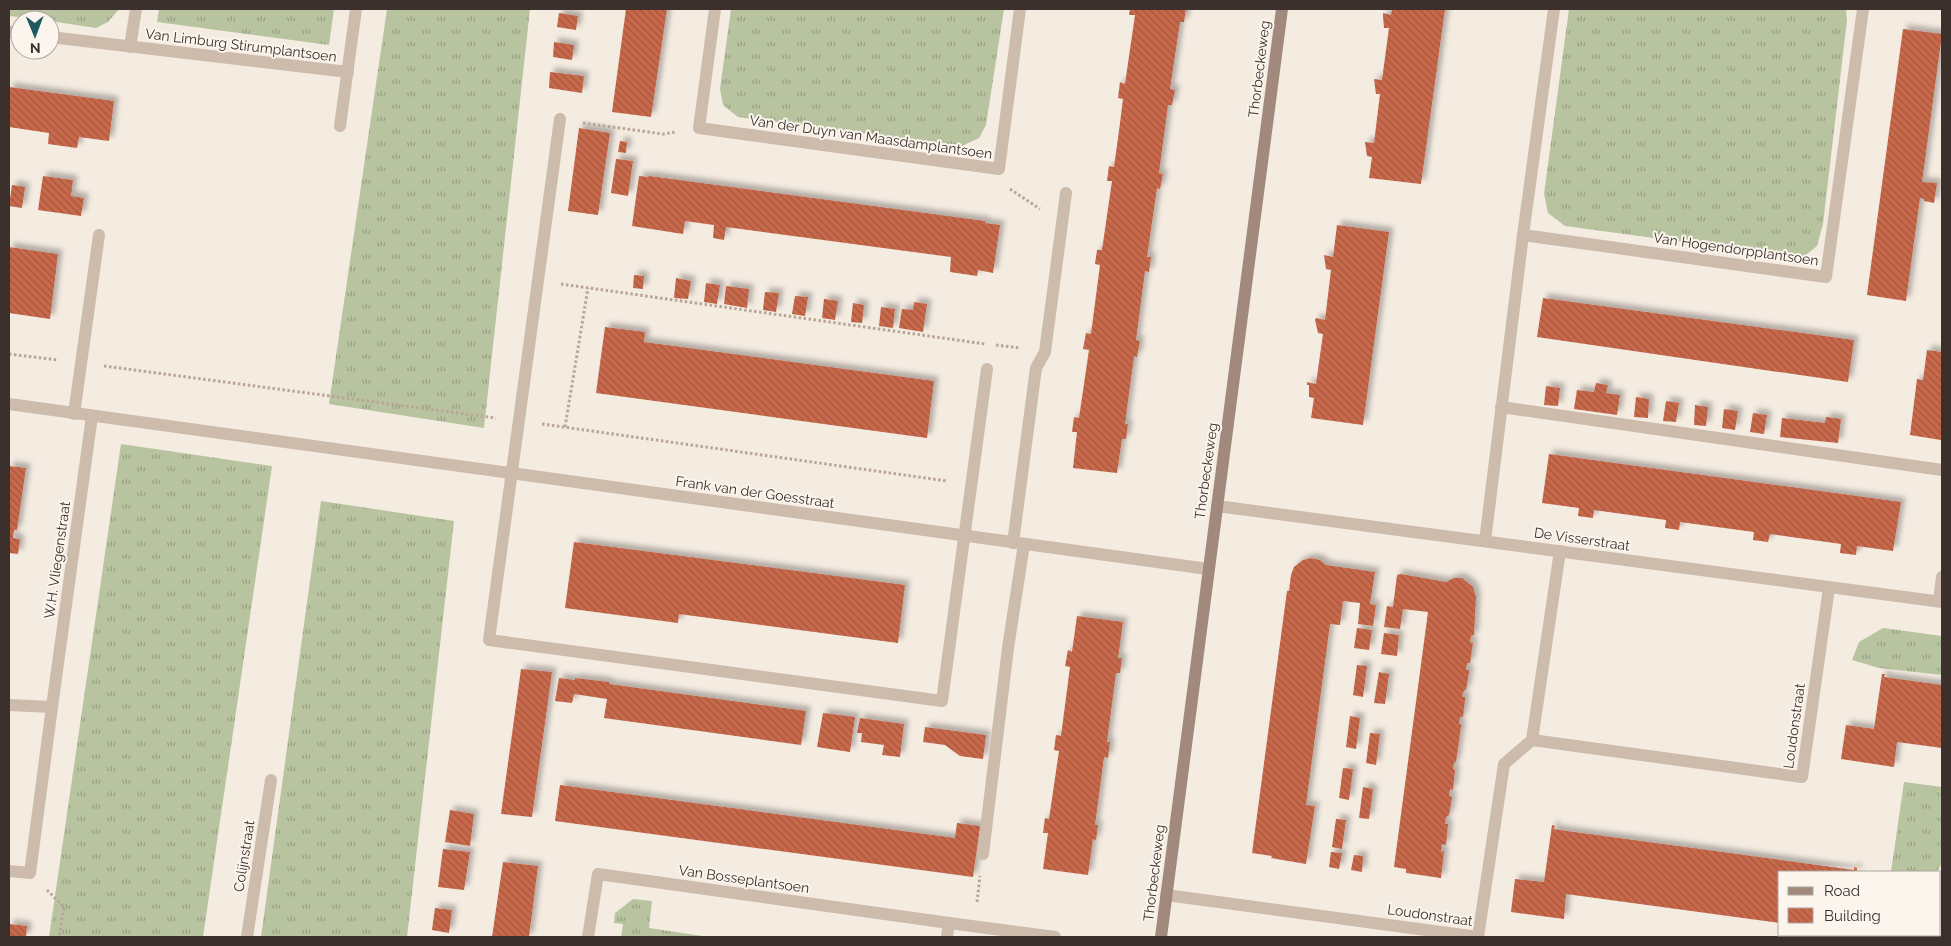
<svg xmlns="http://www.w3.org/2000/svg" width="1951" height="946" viewBox="0 0 1951 946" font-family="Raleway,sans-serif">
<style>
.grass{fill:url(#grass-tufts)}
.building{fill:url(#building-back-hatch);filter:url(#shadow)}
.lines{fill:none;stroke-linecap:round;stroke-linejoin:round}
.path{stroke:#b9a596;stroke-width:3;stroke-dasharray:2.5 2.5;stroke-linecap:butt}
.lane{stroke:#cdbbac;stroke-width:12}
.street{stroke:#cdbbac;stroke-width:12}
.secondary{stroke:#a18a7d;stroke-width:12}
.labels{text-anchor:middle;stroke-width:4;stroke-linejoin:round;paint-order:stroke}
.street-label{font-size:14px;fill:#3b302b;stroke:#fbf5ee}
</style>
<defs>
<pattern id="grass-tufts" width="24" height="20" patternUnits="userSpaceOnUse" patternTransform="scale(1.25)"><rect width="24" height="20" fill="#b8c4a0"/><path d="M3 7l-1-3M5 7V3M7 7l1-3M15 17l-1-3M17 17v-4M19 17l1-3" fill="none" stroke="#97a083"/></pattern>
<pattern id="building-back-hatch" width="6" height="6" patternUnits="userSpaceOnUse" patternTransform="scale(1.25)"><rect width="6" height="6" fill="#c8694b"/><path d="M-1 5l2 2M0 0l6 6M5-1l2 2" fill="none" stroke="#a4573f"/></pattern>
<filter id="shadow"><feDropShadow dx="4.5" dy="-4.5" stdDeviation="2.5" flood-color="#0004"/></filter>
</defs>
<rect width="100%" height="100%" fill="#f4ebe1"/>
<g class="grass">
<path d="M9 9H119L108 22 96 28 50 21V20L9 16Z"/>
<path d="M159 9H334L329 45 157 22Z"/>
<path d="M387 9H530L484 428 329 404Z"/>
<path d="M731 9H1004L986 125 979 138 962 146 738 117 723 105 720 89Z"/>
<path d="M1569 9H1846L1847 20 1823 224 1817 246 1802 258 1565 226 1548 213 1544 194Z"/>
<path d="M121 444 272 466 203 937H49Z"/>
<path d="M321 501 454 521 407 937H261Z"/>
<path d="M1883 628 1942 636V675L1879 668 1852 660 1859 642Z"/>
<path d="M1904 782 1942 787V863L1937 872H1891Z"/>
<path d="M633 899 652 901 649 928 709 937H621L623 924 614 923 615 913Z"/>
</g>
<g class="building">
<path d="M626 9H667L651 117 612 112Z"/>
<path d="M1130 9H1186L1184 22H1180L1170 89 1175 90 1172 105H1168L1159 173 1163 174 1160 189 1157 188 1147 257H1151L1149 272 1145 271 1136 340 1140 341 1137 357 1134 356 1125 424H1128L1126 439H1122L1117 473 1073 468 1077 432H1072L1074 417 1079 418 1089 350 1083 349 1086 333 1091 334 1100 265 1095 264 1097 250H1102L1112 181H1107L1109 166 1114 167 1119 131 1123 99 1118 98 1120 82 1125 84 1135 15H1129Z"/>
<path d="M1392 9H1445L1421 184 1369 178 1372 157 1367 156 1365 142 1374 143 1380 94H1376L1374 79 1382 80 1389 28H1384L1383 16V13L1391 15Z"/>
<path d="M559 13 578 16 576 30 557 27Z"/>
<path d="M1903 29 1942 34 1922 182 1937 183 1934 203 1924 201V199L1920 198 1906 301 1867 295Z"/>
<path d="M554 42 574 45 572 60 553 57Z"/>
<path d="M550 72 584 76 582 93 549 88Z"/>
<path d="M9 87 114 101 109 141 79 137 77 148 48 144 49 133 9 127Z"/>
<path d="M579 128 610 133 598 215 568 211Z"/>
<path d="M620 141 627 142 626 153 618 152Z"/>
<path d="M616 159 633 161 628 196 611 193Z"/>
<path d="M43 176 73 180 71 196 84 198 81 216 38 210Z"/>
<path d="M639 176 648 177 649 176 985 221V223L1000 225 993 273 978 270 977 276 950 272 951 257 726 227 724 240 713 238 714 225 685 221 683 234 632 226Z"/>
<path d="M12 185 25 187 22 208 9 206Z"/>
<path d="M1337 225 1389 232 1363 425 1311 418 1314 398 1309 397V385H1307V382L1316 384 1323 334 1318 333 1315 320 1316 318 1325 320 1331 270 1326 269 1324 255 1333 257Z"/>
<path d="M9 247 58 254 50 319 9 313Z"/>
<path d="M634 275 644 276 643 289 633 288Z"/>
<path d="M676 278 691 281 688 299 674 298Z"/>
<path d="M706 283 720 285 717 304 704 302Z"/>
<path d="M726 286 749 289 747 308 724 304Z"/>
<path d="M765 292 779 293 776 312 763 310Z"/>
<path d="M795 296 808 297 805 316 792 314Z"/>
<path d="M1543 298 1854 340 1848 382 1537 337Z"/>
<path d="M824 299 838 301 835 320 822 318Z"/>
<path d="M914 302 927 304 923 332 899 328 902 309 913 310Z"/>
<path d="M853 303 864 305 862 323 851 322Z"/>
<path d="M881 307 895 309 893 328 879 326Z"/>
<path d="M605 327 645 332 644 342 934 381 927 438 596 393Z"/>
<path d="M1927 350 1942 352 1941 440 1910 435 1917 379 1923 380Z"/>
<path d="M1596 383 1608 385 1606 393 1620 395 1617 415 1574 409 1577 390 1594 392Z"/>
<path d="M1546 386 1560 388 1558 406 1544 405Z"/>
<path d="M1636 397 1649 399 1648 418 1634 417Z"/>
<path d="M1666 401 1679 403 1676 422 1663 421Z"/>
<path d="M1695 405 1708 407 1706 426 1694 425Z"/>
<path d="M1724 409 1738 411 1735 430 1722 428Z"/>
<path d="M1753 413 1767 415 1764 434 1750 432Z"/>
<path d="M1826 417 1841 419 1838 443 1780 437 1782 418 1825 423Z"/>
<path d="M1549 454 1901 502 1893 551 1857 546 1856 555 1840 553 1841 544 1770 534 1768 542 1753 540 1754 532 1680 522 1679 530 1665 528 1666 520 1594 510 1593 518 1578 516 1579 508 1542 503Z"/>
<path d="M9 466 26 468 17 530H14L13 538 20 539 18 554 9 553Z"/>
<path d="M574 542 905 585 898 643 679 614 678 623 565 608Z"/>
<path d="M1311 558 1320 560 1326 565 1375 572 1370 604 1376 605 1373 626 1358 624 1360 603 1343 601 1340 625 1330 624 1306 805 1315 806 1306 864 1271 858 1272 856 1252 853 1287 591H1289L1291 575 1294 567 1303 560Z"/>
<path d="M1401 574 1446 582 1454 578H1462L1473 587 1476 597 1474 635 1471 636 1470 642 1473 643 1470 663H1467L1466 670H1469V672L1466 690H1464L1462 697H1465V700L1463 717H1460L1459 724 1462 725 1461 727 1456 762H1454L1453 769 1455 770 1453 790 1450 789 1449 796 1452 797 1449 815 1446 817 1445 824H1448L1446 845 1442 844 1441 852 1444 851 1441 878 1406 873V869L1394 867 1428 612 1403 609 1400 629 1384 627 1387 606 1393 607 1397 575Z"/>
<path d="M1077 616 1123 622 1118 658H1122L1120 673H1116L1107 742H1110L1108 758 1104 757 1095 825H1098L1096 840 1093 839 1088 875 1043 869 1048 833H1043L1045 818 1049 819 1059 751 1054 750 1056 735 1061 736 1070 667 1065 666 1068 650 1072 652Z"/>
<path d="M1357 628 1372 630 1369 650 1354 648Z"/>
<path d="M1384 633 1399 635 1397 656 1381 654Z"/>
<path d="M1357 665 1367 666 1363 697 1353 695Z"/>
<path d="M521 669 552 672 532 817 501 814Z"/>
<path d="M1379 672 1389 674 1385 704 1374 703Z"/>
<path d="M1882 674H1885L1884 677 1942 685V748L1897 742 1894 767 1841 759 1846 725 1874 729Z"/>
<path d="M559 678 575 680V678L609 682V684L806 711 801 745 604 718 607 699 574 694 572 703 555 701Z"/>
<path d="M823 713 855 717 850 752 817 747Z"/>
<path d="M1350 716 1360 718 1356 749 1346 747Z"/>
<path d="M860 718 904 724 900 757 882 755 884 745 861 742 862 733H857Z"/>
<path d="M925 727 986 735 983 759 960 756 945 745 923 742Z"/>
<path d="M1370 733 1380 734 1376 765 1366 763Z"/>
<path d="M1343 768 1353 769 1349 800 1339 798Z"/>
<path d="M560 785 955 838 957 823 979 826 980 827 973 877 555 821Z"/>
<path d="M1363 787 1373 789 1369 819 1359 818Z"/>
<path d="M450 810 474 814 470 846 445 842Z"/>
<path d="M1336 819 1346 820 1342 849 1332 847Z"/>
<path d="M1552 825 1555 826 1554 829 1567 831 1854 870V867L1857 868V871L1859 872H1780V923L1566 894 1564 919 1511 912 1515 879 1544 882Z"/>
<path d="M443 849 470 852 464 890 438 887Z"/>
<path d="M1331 852 1342 853 1339 869 1329 867Z"/>
<path d="M1354 855 1363 856 1362 872 1351 870Z"/>
<path d="M503 862 538 866 529 937H492Z"/>
<path d="M435 908 452 910 449 933 432 930Z"/>
<path d="M9 924 27 926 26 937H9Z"/>
</g>
<g class="lines">
<g class="path">
<path d="M583 123 663 134 676 132"/>
<path d="M1010 189 1040 209"/>
<path d="M561 284 985 344"/>
<path d="M996 345 1020 348"/>
<path d="M9 354 58 360"/>
<path d="M104 366 496 418"/>
<path d="M542 424 947 481"/>
<path d="M565 427 588 288"/>
<path d="M47 890 64 907 59 937"/>
<path d="M977 902 980 876"/>
</g>
<g class="lane">
<path d="M560 119 489 640 942 701 987 369"/>
<path d="M1501 407 1942 470"/>
<path d="M74 414 99 235"/>
<path d="M1013 543 1036 368 1045 352 1066 193"/>
<path d="M1939 601 1942 577"/>
<path d="M983 854 1008 648 1024 544"/>
</g>
<g class="street">
<path d="M715 9 699 128 999 169 1020 9"/>
<path d="M9 32 20 34"/>
<path d="M50 37 348 72"/>
<path d="M130 47 136 9"/>
<path d="M340 126 356 9"/>
<path d="M1523 235 1826 277 1863 9"/>
<path d="M9 404 1208 569"/>
<path d="M1217 506 1942 602"/>
<path d="M1485 541 1523 235 1554 9"/>
<path d="M9 705 52 707 30 873 9 871"/>
<path d="M52 707 92 416"/>
<path d="M1532 740 1802 777 1829 588"/>
<path d="M1166 895 1478 937 1504 764 1532 740 1560 551"/>
<path d="M949 923 1055 937"/>
<path d="M247 937 271 780"/>
<path d="M588 937 598 874 949 923 947 937"/>
</g>
<path class="secondary" d="M1161 937 1282 9"/>
</g>
<g class="labels">
<g class="street-label">
<text transform="translate(241 45) rotate(7)" y="5">Van Limburg Stirumplantsoen</text>
<text transform="translate(1259 69) rotate(-83)" y="5">Thorbeckeweg</text>
<text transform="translate(871 137) rotate(8)" y="5">Van der Duyn van Maasdamplantsoen</text>
<text transform="translate(1736 249) rotate(8)" y="5">Van Hogendorpplantsoen</text>
<text transform="translate(1206 471) rotate(-82)" y="5">Thorbeckeweg</text>
<text transform="translate(755 492) rotate(8)" y="5">Frank van der Goesstraat</text>
<text transform="translate(1582 539) rotate(8)" y="5">De Visserstraat</text>
<text transform="translate(57 560) rotate(-82)" y="5">W.H. Vliegenstraat</text>
<text transform="translate(1794 726) rotate(-82)" y="5">Loudonstraat</text>
<text transform="translate(244 856) rotate(-81)" y="5">Colijnstraat</text>
<text transform="translate(1154 873) rotate(-83)" y="5">Thorbeckeweg</text>
<text transform="translate(744 879) rotate(8)" y="5">Van Bosseplantsoen</text>
<text transform="translate(1430 915) rotate(8)" y="5">Loudonstraat</text>
</g>
</g>
<rect width="1951" height="946" fill="none" stroke="#3b302b" stroke-width="20"/>
<rect x="1778" y="871" width="162" height="65" fill="#fbf5ee" stroke="#aea6a0"/>
<rect x="1788" y="887" width="25" height="8" fill="#a18a7d" stroke="#aea6a0"/>
<text x="1824" y="896" font-size="15" fill="#3b302b">Road</text>
<rect x="1788" y="908" width="25" height="15" fill="url(#building-back-hatch)" stroke="#aea6a0"/>
<text x="1824" y="921" font-size="15" fill="#3b302b">Building</text>
<g transform="translate(35 35) rotate(179)"><circle r="24" fill="#fbf5ee" stroke="#aea6a0"/>
<path d="M0-4L9 19L0 12L-9 19Z" fill="#1f5a5e"/>
<text y="-8" font-size="14" font-weight="bold" text-anchor="middle" fill="#3b302b">N</text>
</g>
</svg>
